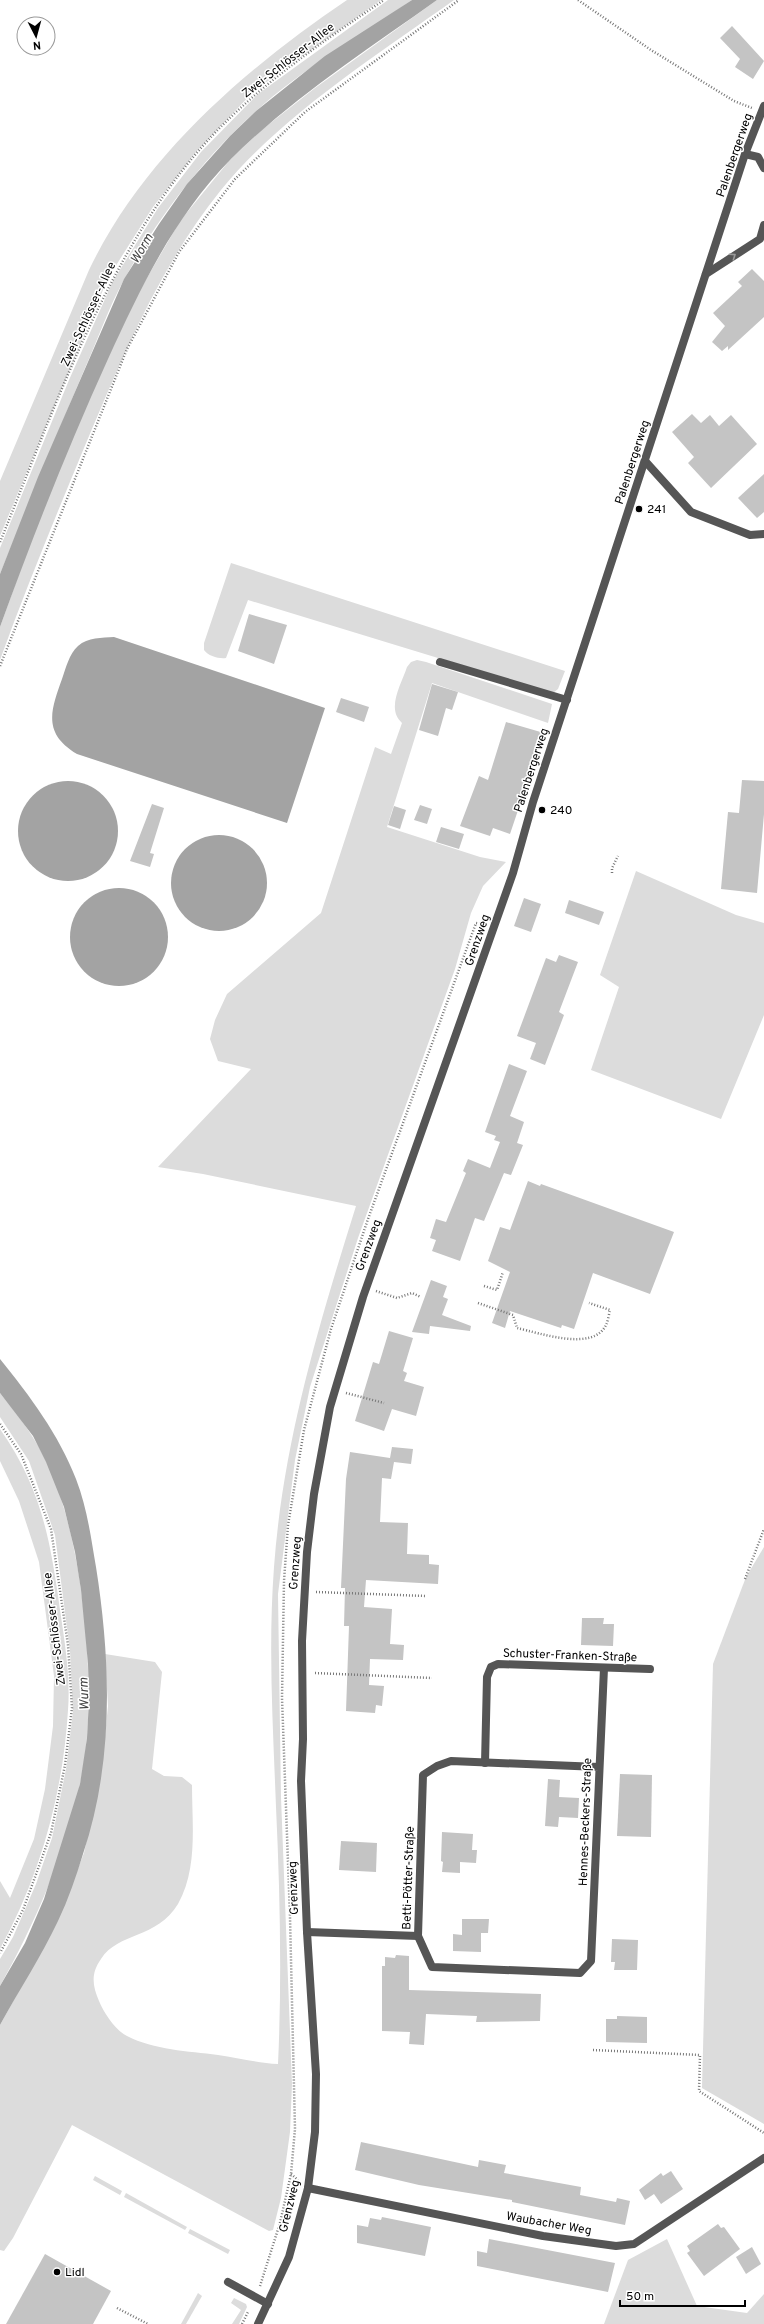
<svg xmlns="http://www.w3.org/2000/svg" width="764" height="2324" viewBox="0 0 764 2324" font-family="Overpass,sans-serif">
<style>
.green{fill:#dcdcdc}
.water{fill:#a3a3a3}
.building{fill:#c4c4c4}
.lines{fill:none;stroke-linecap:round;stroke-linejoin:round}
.path{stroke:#777;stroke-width:2.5;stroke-dasharray:1 2;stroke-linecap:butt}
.service{stroke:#555;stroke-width:8}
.minor{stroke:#555;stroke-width:8}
.tertiary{stroke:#555;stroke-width:8}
.oneway{stroke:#999}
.poi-dot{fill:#000;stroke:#fff;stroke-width:1.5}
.labels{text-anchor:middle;stroke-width:3;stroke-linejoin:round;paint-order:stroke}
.street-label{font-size:12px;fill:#000;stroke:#fff}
.poi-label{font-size:12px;fill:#000;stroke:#fff;text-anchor:start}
.water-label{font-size:13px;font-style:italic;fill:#444;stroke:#fff}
</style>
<rect width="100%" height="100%" fill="#fff"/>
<g class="green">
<path d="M347 0H381L254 91 196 152 153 207 108 278 0 536V481L89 270C143 157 245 69 347 0Z"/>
<path d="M388 0H412C359 37 303 68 255 112 203 159 158 217 125 278 109 306 98 339 85 368 56 437 28 505 0 574V548L69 380 113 281 158 208 201 152 258 94Z"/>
<path d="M437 0H454C377 55 281 116 221 190 159 267 122 358 84 448 55 518 26 588 0 660V627L37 524 86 405 137 295 180 221 229 161 259 132 315 88Z"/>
<path d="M231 563 565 671 558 689 553 693 248 600 226 658C219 659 208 656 204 650V643Z"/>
<path d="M417 660 426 662 552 704 548 723 432 683 387 827 480 857 506 862 483 886 471 913 455 969 358 1238 310 1387 295 1460 278 1594 281 1797 292 2084 290 2132 281 2198 273 2230 269 2231 72 2125 13 2238 4 2251 0 2250V2025L57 1922 84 1853 101 1774 108 1706 105 1654 155 1662 162 1672 152 1769 164 1776 182 1777 192 1785C192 1825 198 1868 178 1904 157 1939 118 1932 101 1959 91 1973 92 1985 99 2001 104 2013 115 2030 127 2036 154 2050 188 2051 218 2055 238 2058 259 2063 278 2064 282 1979 280 1892 276 1807 273 1727 268 1647 274 1567 283 1443 319 1324 356 1206L203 1174 158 1167 251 1069 218 1061 210 1039 215 1020 227 994 321 913 375 747 391 754 402 723C386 709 401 685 407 667L411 662Z"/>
<path d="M636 871 736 915 764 923V1015L721 1119 591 1070 619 987 600 975Z"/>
<path d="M0 1393C11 1407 23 1421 32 1436 59 1477 71 1529 79 1576 87 1629 91 1684 87 1737 80 1821 41 1913 0 1986V1959L13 1937 36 1884 52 1838 66 1769 73 1712 70 1651 55 1535 29 1461 0 1417Z"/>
<path d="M0 1429C38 1483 49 1532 58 1596 63 1633 71 1672 68 1710 63 1794 40 1876 0 1949V1881L10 1898 34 1839 45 1789 53 1726 54 1676 39 1562 19 1501 0 1461Z"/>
<path d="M764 1547V2124L702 2088 713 1664 746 1577Z"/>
<path d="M95 2176 122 2191 120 2195 93 2180Z"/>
<path d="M126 2193 187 2227 185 2230 124 2197Z"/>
<path d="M190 2229 230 2250 228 2254 188 2233Z"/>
<path d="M667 2239 697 2306 747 2313 764 2294V2324H604L628 2260Z"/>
<path d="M198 2293 202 2296 186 2324H181Z"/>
<path d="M234 2298 246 2304 247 2307 239 2324H232L241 2310 231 2303Z"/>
</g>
<g class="water">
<path d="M412 0H437C367 50 292 98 231 159 174 217 141 287 108 359 68 447 33 536 0 627V574L38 477 124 279 159 224 187 184 230 136 256 111 325 56Z"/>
<path d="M114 637 325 708 287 823 77 754C42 733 51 710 62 679 66 668 69 654 78 646 88 637 102 638 114 637Z"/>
<circle cx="68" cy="831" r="50"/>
<circle cx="219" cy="883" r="48"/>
<circle cx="119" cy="937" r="49"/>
<path d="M0 1359C30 1396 59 1435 76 1479 87 1507 91 1538 96 1567 111 1662 114 1762 83 1854 76 1877 68 1900 58 1921 41 1957 19 1990 0 2025V1986L25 1943 44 1899 80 1784 87 1738 89 1699 88 1664 81 1590 75 1552 64 1507 46 1462 33 1436 0 1393Z"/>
</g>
<g class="building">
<path d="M732 26 764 61 753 79 735 67 740 59 720 38Z"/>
<path d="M752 269 764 281V317L728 350V346L722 351 712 342 725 326 713 313 742 286 738 282Z"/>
<path d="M692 414 701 423 710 415 719 426 731 415 757 444 711 488 688 463 694 457 672 432Z"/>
<path d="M764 474V512L757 518 738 498Z"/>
<path d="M249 614 287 625 274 664 238 651Z"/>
<path d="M432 684 458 692 452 710 446 708 438 736 419 730Z"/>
<path d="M341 698 369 707 364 722 336 712Z"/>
<path d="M506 722 544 733 510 834 493 828 490 836 460 826 479 776 488 780Z"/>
<path d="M742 780 764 781V814L757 893 721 889 728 812 739 813Z"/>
<path d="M152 804 164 808 150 853 154 854 150 867 130 861Z"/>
<path d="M420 805 432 809 427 824 414 820Z"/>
<path d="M394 806 406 810 400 829 388 825Z"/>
<path d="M441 827 464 834 459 849 436 842Z"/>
<path d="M524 898 541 904 531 932 514 926Z"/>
<path d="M569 900 604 912 599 925 565 913Z"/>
<path d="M559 955 578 962 559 1012 564 1015 545 1065 530 1059 536 1043 517 1036 546 958 556 962Z"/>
<path d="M509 1064 527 1071 510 1116 524 1122 517 1143 523 1145 511 1175 504 1173 484 1221 475 1218 460 1261 432 1251 436 1240 430 1238 436 1219 446 1222 466 1173 463 1171 468 1159 490 1168 500 1142 494 1140 496 1136 485 1132Z"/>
<path d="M528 1181 540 1186 541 1184 674 1232 650 1294 593 1273 574 1329 562 1325 561 1328 510 1311 505 1328 492 1323 510 1272 488 1261 500 1227 510 1230Z"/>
<path d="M431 1280 447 1286 443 1297 448 1299 442 1315 471 1326 470 1331 430 1326 429 1334 412 1332Z"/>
<path d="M389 1331 413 1338 403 1371 407 1373 404 1381 424 1387 416 1416 392 1409 384 1431 355 1421 373 1362 379 1364Z"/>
<path d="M392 1447 413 1449 411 1464 394 1462 391 1479 382 1478 380 1522 408 1523 407 1554 429 1555V1564L439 1565 438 1584 366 1580 364 1607 392 1609 390 1644 404 1645 403 1660 370 1659 369 1685 384 1686 382 1706 376 1705 375 1713 346 1711 349 1626H344L345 1588H341L346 1479 350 1452 390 1458Z"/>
<path d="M582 1618H604L603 1624H614L613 1646 581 1645Z"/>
<path d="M620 1774 652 1775 651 1837 617 1836Z"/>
<path d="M548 1779 560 1780 559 1797 579 1798 578 1818 559 1817 558 1827 545 1826Z"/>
<path d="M442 1832 473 1834 472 1850H477L476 1863 460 1862V1873L442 1872 443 1862 441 1861Z"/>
<path d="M341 1841 377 1843 376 1872 339 1870Z"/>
<path d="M462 1919H489L488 1933H481V1952L453 1951V1934L462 1935Z"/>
<path d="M612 1939 638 1940 637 1970H614L615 1962H611Z"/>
<path d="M396 1955 409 1956V1990L541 1994 540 2021 476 2022 477 2016 426 2014 424 2045 409 2044 410 2032 382 2031V1966H385V1957L395 1958Z"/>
<path d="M617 2016 647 2017V2043L606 2042V2019H617Z"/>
<path d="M361 2142 478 2167 479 2160 506 2165 504 2173 581 2187 580 2195 616 2202 617 2198 630 2201 625 2225 512 2202V2200L419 2185 355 2170Z"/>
<path d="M671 2171 683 2189 661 2204 654 2194 645 2200 639 2190 661 2173 663 2176Z"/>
<path d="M382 2217 431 2227 425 2256 357 2243V2225L368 2227 370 2218 381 2220Z"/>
<path d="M718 2224 721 2228 724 2227 740 2249 704 2276 687 2253 690 2251 687 2246Z"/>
<path d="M489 2239 615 2263 608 2292 477 2266V2251L487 2253Z"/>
<path d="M752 2247 761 2264 746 2274 736 2257Z"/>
<path d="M45 2254 111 2291 93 2324H6Z"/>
</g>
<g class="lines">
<g class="path">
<path d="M578 0 651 50 734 101 752 108"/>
<path d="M0 542C54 410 106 256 201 148 253 89 319 44 384 0"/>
<path d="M0 666 127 349 179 252 235 179 305 112 459 0"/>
<path d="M612 873V868L618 856"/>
<path d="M484 1286 497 1290 503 1272"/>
<path d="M376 1291 397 1298 412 1293 421 1297"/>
<path d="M478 1303 513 1315 517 1328C540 1333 593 1352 606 1325 608 1321 609 1314 610 1310L589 1303"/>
<path d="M346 1393 384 1403"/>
<path d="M0 1424 21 1454 51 1529 68 1645 72 1708 65 1765 51 1833 23 1910 0 1953"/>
<path d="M745 1579 764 1529"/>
<path d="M316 1592 426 1596"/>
<path d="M315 1673 432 1678"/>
<path d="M593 2050 700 2055 699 2091 764 2133"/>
<path d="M291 2174 298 2180"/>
<path d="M260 2286 280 2223 291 2174 295 2129 290 1917 282 1698 284 1581 288 1525 304 1430 331 1329 368 1219 476 923 483 924"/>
<path d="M117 2308 148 2324"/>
<path d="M242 2324 248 2312"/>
</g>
<g class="service">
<path d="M440 662 567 700"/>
<path d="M228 2282 268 2304"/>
</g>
<g class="minor">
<path d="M745 154 758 157 764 168"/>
<path d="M706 274 760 239 764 225"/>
<path d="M645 461 691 512 750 535 764 534"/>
<path d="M485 1763 487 1677 491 1667 498 1664 650 1669"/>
<path d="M599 1767 451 1761 437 1766 423 1775 418 1936 432 1967 580 1973 591 1961 604 1668"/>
<path d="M307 1932 418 1936"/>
<path d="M308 2188 543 2236 616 2246 634 2244 764 2158"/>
</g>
<path class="tertiary" d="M258 2324 289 2257 308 2188 315 2132 316 2074 307 1932 301 1781 303 1739 302 1641 307 1552 314 1494 330 1407 363 1297 513 873 533 802 745 154 764 106"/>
</g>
<defs><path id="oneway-chevron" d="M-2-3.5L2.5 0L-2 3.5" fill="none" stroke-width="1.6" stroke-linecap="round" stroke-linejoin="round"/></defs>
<use class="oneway" href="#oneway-chevron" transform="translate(733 256) rotate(-34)"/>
<g class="poi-dot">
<circle cx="639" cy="509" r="4"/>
<circle cx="542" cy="810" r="4"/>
<circle cx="57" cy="2272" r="4"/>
</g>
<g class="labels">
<g class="street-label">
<text transform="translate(288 60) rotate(-38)" y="4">Zwei-Schlösser-Allee</text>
<text transform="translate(734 155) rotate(-71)" y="4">Palenbergerweg</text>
<text transform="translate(88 314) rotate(-65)" y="4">Zwei-Schlösser-Allee</text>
<text transform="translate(632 462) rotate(-72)" y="4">Palenbergerweg</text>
<text transform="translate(531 770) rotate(-72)" y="4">Palenbergerweg</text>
<text transform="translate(477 940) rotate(-71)" y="4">Grenzweg</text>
<text transform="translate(368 1245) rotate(-70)" y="4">Grenzweg</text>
<text transform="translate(295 1563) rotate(-86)" y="4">Grenzweg</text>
<text transform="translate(54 1629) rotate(-97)" y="4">Zwei-Schlösser-Allee</text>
<text transform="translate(570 1655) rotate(2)" y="4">Schuster-Franken-Straße</text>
<text transform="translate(585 1822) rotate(-88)" y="4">Hennes-Beckers-Straße</text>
<text transform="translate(408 1878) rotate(-88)" y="4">Betti-Pötter-Straße</text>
<text transform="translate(293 1888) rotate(-92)" y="4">Grenzweg</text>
<text transform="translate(289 2206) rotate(-76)" y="4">Grenzweg</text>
<text transform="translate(549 2223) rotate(10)" y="4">Waubacher Weg</text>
</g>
<g class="poi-label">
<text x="647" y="513">241</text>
<text x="550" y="814">240</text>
<text x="65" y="2276">Lidl</text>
</g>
<g class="water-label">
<text transform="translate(141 248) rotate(-60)" y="5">Worm</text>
<text transform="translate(83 1694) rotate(-92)" y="5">Wurm</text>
</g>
</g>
<g transform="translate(36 36) rotate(174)"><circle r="19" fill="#ffffff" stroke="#999999"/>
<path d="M0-3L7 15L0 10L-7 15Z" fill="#000000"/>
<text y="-6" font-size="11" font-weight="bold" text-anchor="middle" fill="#000000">N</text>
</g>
<path d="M620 2300v6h125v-6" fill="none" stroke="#000000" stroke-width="2"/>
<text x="626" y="2300" font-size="12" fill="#000000" stroke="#ffffff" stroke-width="3" paint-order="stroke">50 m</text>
</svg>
